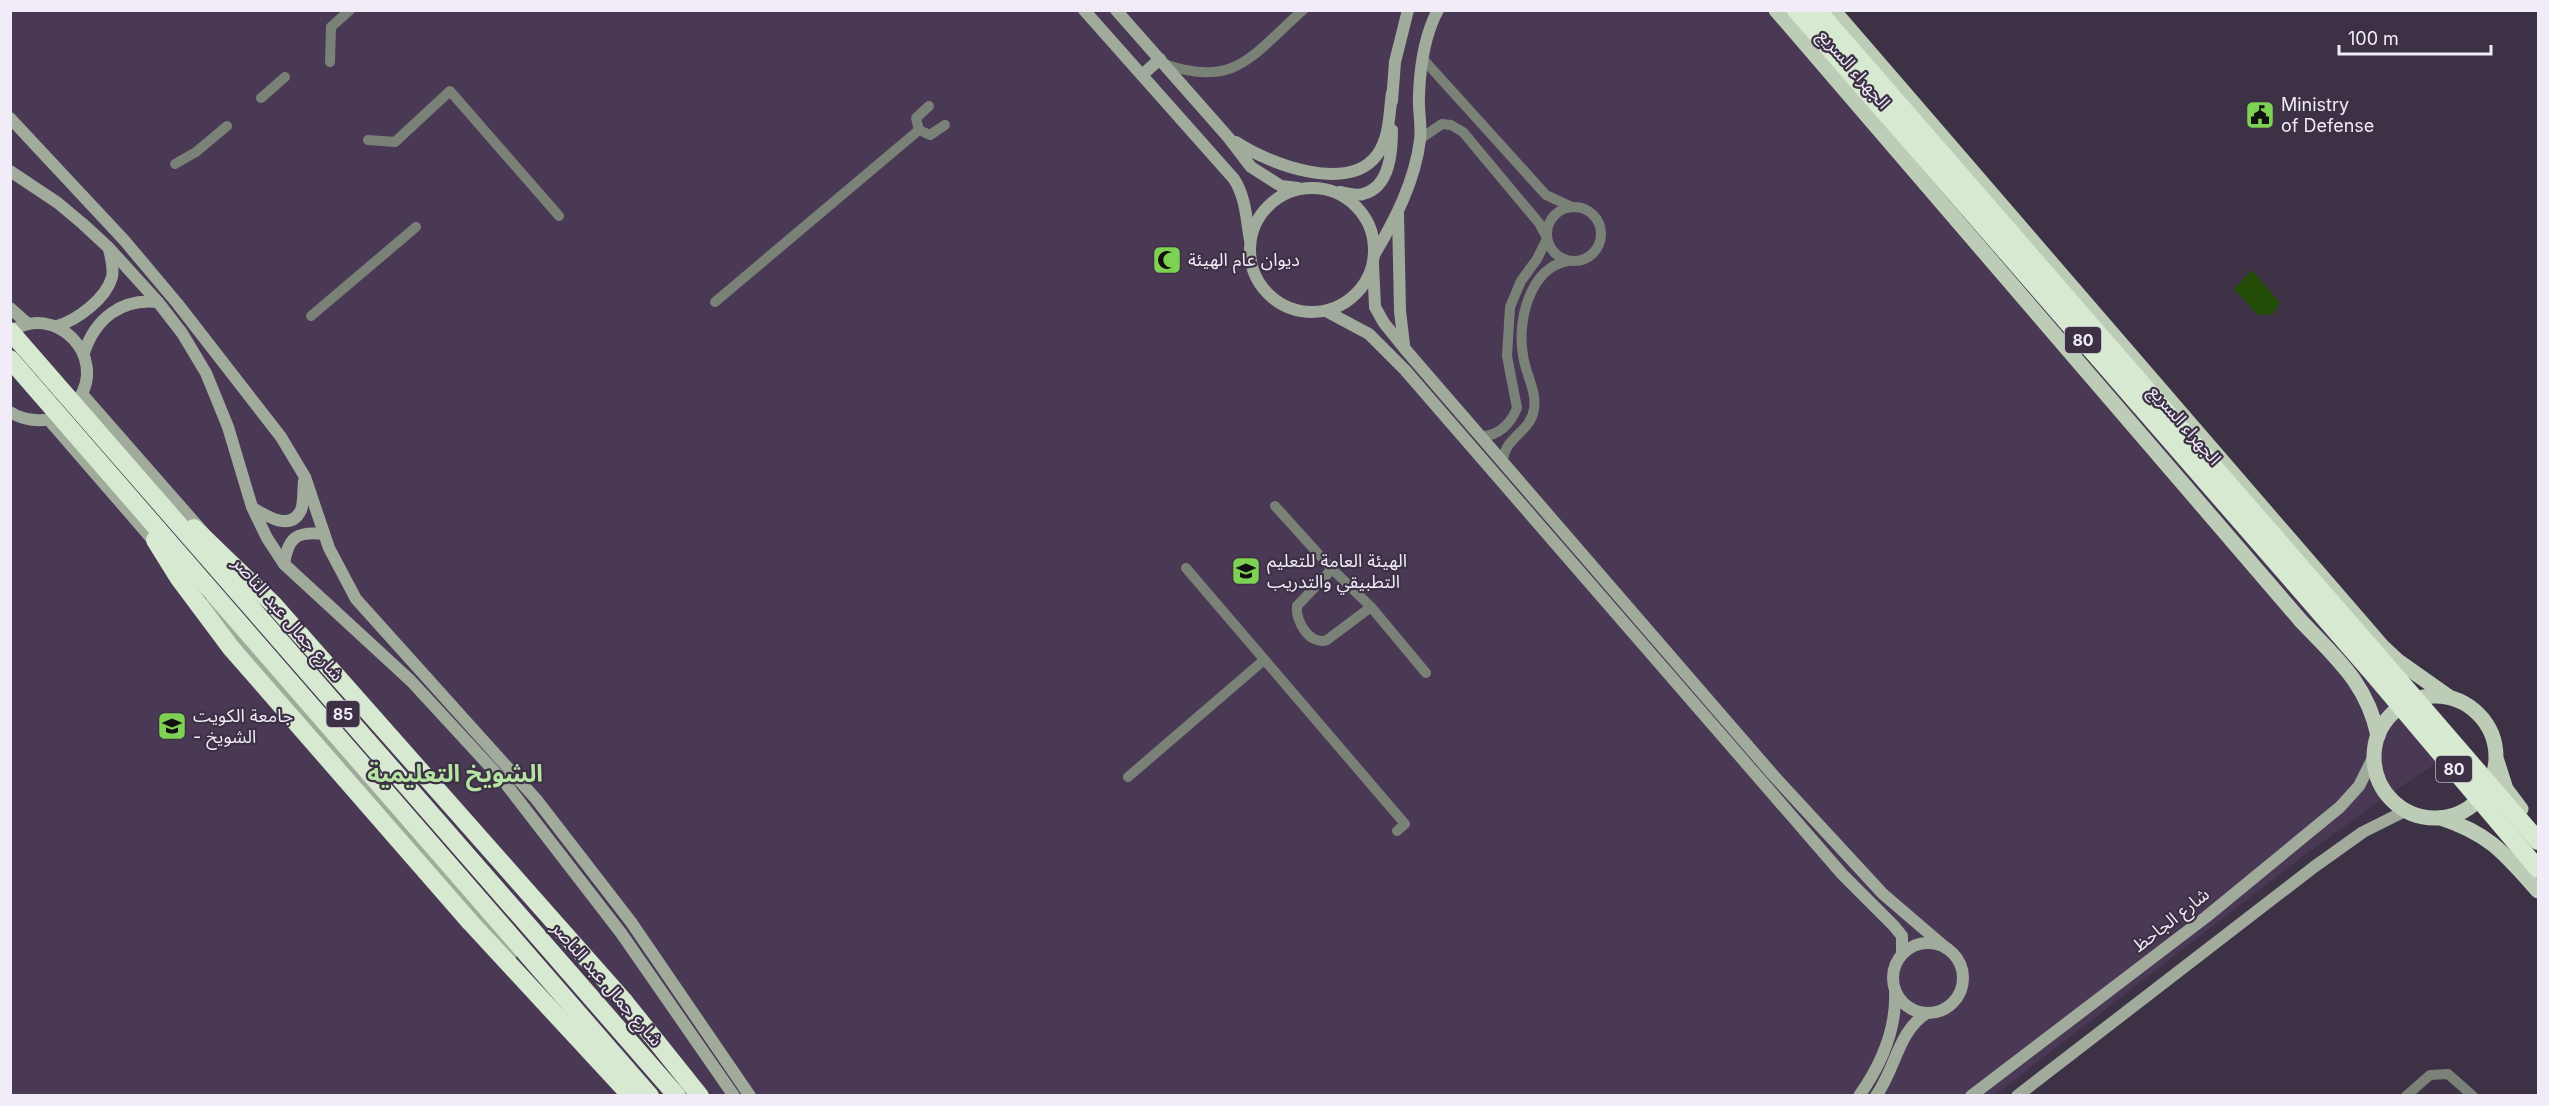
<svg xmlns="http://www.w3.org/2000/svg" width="2549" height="1106" viewBox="0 0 2549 1106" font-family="Inter,'Noto Sans Arabic',sans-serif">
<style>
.built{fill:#493954}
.green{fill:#234d07}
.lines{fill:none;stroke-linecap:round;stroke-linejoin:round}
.street{stroke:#7a8177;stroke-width:10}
.secondary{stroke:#a0ab9c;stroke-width:12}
.primary{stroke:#bdccb7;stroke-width:15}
.highway{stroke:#d8e9d1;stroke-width:18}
.highway-bridge{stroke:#d8e9d1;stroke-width:18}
.labels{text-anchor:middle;stroke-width:4.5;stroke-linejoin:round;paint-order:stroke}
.shield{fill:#3c3145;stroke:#bbb3c2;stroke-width:1.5}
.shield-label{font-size:16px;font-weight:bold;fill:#f2ebf8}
.street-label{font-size:18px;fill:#f2ebf8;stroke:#3c3145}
.poi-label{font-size:18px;fill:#f2ebf8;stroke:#3c3145;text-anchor:start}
.district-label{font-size:24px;font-weight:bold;fill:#b6e4a2;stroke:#3c3145}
</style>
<rect width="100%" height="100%" fill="#3c3145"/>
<path class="built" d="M10 11H1807L2450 754 2378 802 2302 857 1995 1095H11Z"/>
<path class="green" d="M2252 270 2280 303 2273 314 2258 315 2234 289Z"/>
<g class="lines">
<g class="street">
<path d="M1423 59 1546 195 1572 207"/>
<path d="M330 62 331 27 350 10"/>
<path d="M1164 64C1236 89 1252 55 1303 10"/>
<path d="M261 98 285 77"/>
<path d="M929 106 916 118 919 130 930 135 945 125"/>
<path d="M1420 139 1442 124 1451 125 1463 132 1539 223 1546 236"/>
<path d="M368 140 395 142 450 91 559 216"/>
<path d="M175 164 196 152 227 126"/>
<circle cx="1574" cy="234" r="27"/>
<path d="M715 302 919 130"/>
<path d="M311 316 416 227"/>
<path d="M1482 436C1499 436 1511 423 1517 408L1507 356 1510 307 1521 281 1537 259 1547 239"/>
<path d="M1503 462C1503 438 1531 432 1534 409 1537 391 1525 373 1523 355 1517 322 1529 268 1568 261"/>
<path d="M1275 506 1332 569 1371 607 1426 673"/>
<path d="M1186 568 1405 824 1397 831"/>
<path d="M1332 569 1297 606C1295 621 1310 646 1327 640L1371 607"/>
<path d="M1128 777 1264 660"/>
<path d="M2406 1096 2430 1075 2448 1074 2473 1096"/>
</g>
<g class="secondary">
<path d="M1084 10 1234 179C1246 198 1246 218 1250 240"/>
<path d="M1116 10 1228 137 1251 167 1281 186 1298 188"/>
<path d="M1142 75 1160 59"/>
<path d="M1392 101 1395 62 1408 10"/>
<path d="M10 118 124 240 177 303 281 437 305 477 329 548 356 599 536 799 631 922 750 1096"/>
<path d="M1236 142C1269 164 1348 194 1377 155 1390 138 1389 113 1392 93"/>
<path d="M10 171 58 203 83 224 109 248 158 302 182 333 206 373 228 427 252 507 267 538 284 564 411 681 506 784 621 933 734 1096"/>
<circle cx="1312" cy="250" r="62"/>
<path d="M1340 192C1346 193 1357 196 1363 194 1390 187 1392 152 1392 130"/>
<path d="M1398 214 1400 311 1404 345"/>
<path d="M1374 255C1395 220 1415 181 1420 140 1422 126 1418 110 1419 95 1420 67 1425 34 1438 10"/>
<path d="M1373 264 1375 307 1384 323 1405 349 1774 776 1883 894 1946 948"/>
<path d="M10 308 28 324"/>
<path d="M1326 311 1369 334 1405 370 1842 874 1894 926 1902 936V954"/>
<path d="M57 326C77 320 106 299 112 277 114 269 111 258 109 249"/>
<path d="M10 332C54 301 109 356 78 400"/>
<path d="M84 353C95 319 121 298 158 302"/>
<path d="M82 394 203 532"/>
<path d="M10 412C23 420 41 423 56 417"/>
<path d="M49 420 158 546"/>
<path d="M253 508C266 516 291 532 301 510 304 503 303 489 304 481"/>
<path d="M284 564C288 537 297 531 324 534"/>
<path d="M208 605 511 954"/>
<circle cx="1928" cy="978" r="35"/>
<path d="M1859 1096C1881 1065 1897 1029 1895 990"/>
<path d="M1876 1096C1896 1068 1898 1031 1927 1013"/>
<path d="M1971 1096 2206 917 2340 807 2359 786 2374 756"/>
<path d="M2017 1096 2314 867 2363 832 2405 811"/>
</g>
<g class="primary">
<path d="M1776 10 2301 621C2336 658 2367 683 2378 736"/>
<path d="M1833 10 2382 646 2398 661 2449 697"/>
<circle cx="2435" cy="757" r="61"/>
<path d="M2497 761 2506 789 2521 809"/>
<path d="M2441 818C2490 834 2505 854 2538 891"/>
</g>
<g class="highway">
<path d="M1796 10 2369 669"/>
<path d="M1817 10 2379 657"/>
<path d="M470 922 631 1096"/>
<path d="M624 1001 700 1096"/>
</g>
<g class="highway-bridge">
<path d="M10 331 677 1096"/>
<path d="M10 359 650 1096"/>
<path d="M194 528 273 604 624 1001"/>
<path d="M155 540 178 577 231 648 470 922"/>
<path d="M2379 657 2538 841"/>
<path d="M2369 669 2538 869"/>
</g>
</g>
<defs>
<g id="civic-square" transform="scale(1.5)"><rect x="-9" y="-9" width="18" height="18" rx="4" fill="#7ed153" stroke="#3c3145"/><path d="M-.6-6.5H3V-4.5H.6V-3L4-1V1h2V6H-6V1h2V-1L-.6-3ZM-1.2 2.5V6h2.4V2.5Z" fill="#111"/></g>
<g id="mosque-square" transform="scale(1.5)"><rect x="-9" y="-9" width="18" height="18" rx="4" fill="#7ed153" stroke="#3c3145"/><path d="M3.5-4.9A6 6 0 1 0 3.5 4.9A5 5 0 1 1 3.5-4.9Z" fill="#111"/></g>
<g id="university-square" transform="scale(1.5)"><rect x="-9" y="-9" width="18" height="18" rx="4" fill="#7ed153" stroke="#3c3145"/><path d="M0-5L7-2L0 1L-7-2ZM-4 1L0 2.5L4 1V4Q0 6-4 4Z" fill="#111"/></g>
</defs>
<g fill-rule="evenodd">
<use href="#civic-square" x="2260" y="115"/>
<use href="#mosque-square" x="1167" y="260"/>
<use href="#university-square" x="1246" y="571"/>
<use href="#university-square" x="172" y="726"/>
</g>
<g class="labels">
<g class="shield">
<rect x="2065" y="327" width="36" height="26" rx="4.5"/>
<rect x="326.5" y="701" width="33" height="26" rx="4.5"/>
<rect x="2436" y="756" width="36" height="26" rx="4.5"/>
</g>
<g class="shield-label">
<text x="2083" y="346">80</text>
<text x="343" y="720">85</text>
<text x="2454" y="775">80</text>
</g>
<g class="street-label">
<text transform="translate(1854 69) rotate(49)" y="6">الجهراء السريع</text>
<text transform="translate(2185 425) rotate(49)" y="6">الجهراء السريع</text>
<text transform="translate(288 619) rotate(49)" y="6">شارع جمال عبد الناصر</text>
<text transform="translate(2171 920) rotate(-38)" y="6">شارع الجاحظ</text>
<text transform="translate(607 984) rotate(49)" y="6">شارع جمال عبد الناصر</text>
</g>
<g class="poi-label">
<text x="2281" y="111">Ministry<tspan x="2281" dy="21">of Defense</tspan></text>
<text x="1188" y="266">ديوان عام الهيئة</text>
<text x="1267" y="567">الهيئة العامة للتعليم<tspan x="1267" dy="21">التطبيقي والتدريب</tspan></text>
<text x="193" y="722">جامعة الكويت<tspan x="193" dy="21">- الشويخ</tspan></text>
</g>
<g class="district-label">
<text x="455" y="782">الشويخ التعليمية</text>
</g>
</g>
<rect width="2549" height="1106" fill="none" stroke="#f2ebf8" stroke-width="24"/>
<path d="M2339 45v9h152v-9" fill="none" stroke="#f2ebf8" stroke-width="3"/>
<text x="2348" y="45" font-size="18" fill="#f2ebf8" stroke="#3c3145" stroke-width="4.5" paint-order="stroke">100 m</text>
</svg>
